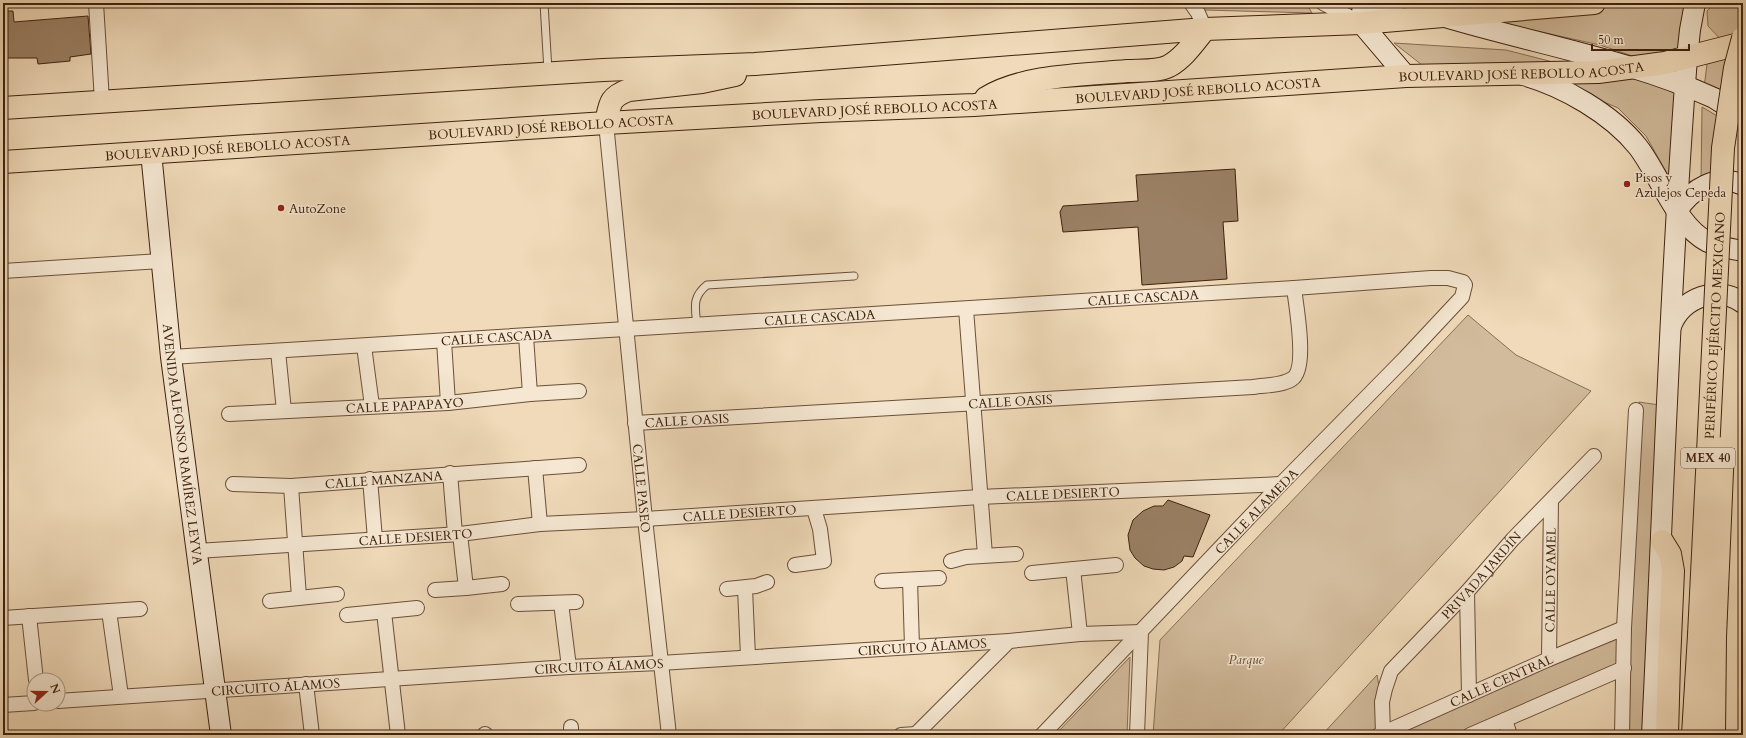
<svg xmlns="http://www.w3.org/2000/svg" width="1746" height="738" viewBox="0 0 1746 738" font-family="Cardo,serif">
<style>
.green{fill:#d2bb9c;stroke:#886e54}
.building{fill:#9b8166;stroke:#3e210d}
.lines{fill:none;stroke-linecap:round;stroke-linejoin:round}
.lane-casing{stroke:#6a4f38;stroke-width:9}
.street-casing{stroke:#6a4f38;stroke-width:16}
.secondary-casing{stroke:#3e210d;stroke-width:22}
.primary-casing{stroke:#3e210d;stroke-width:24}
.highway-casing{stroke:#3e210d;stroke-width:24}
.lane{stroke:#f5e7d2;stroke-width:7}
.street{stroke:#f5e7d2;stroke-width:14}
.secondary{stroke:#f5e7d2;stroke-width:20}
.primary{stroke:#f0dab9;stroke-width:22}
.highway{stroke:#f0dab9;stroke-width:22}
.highway-bridge-casing{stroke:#3e210d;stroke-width:24;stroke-linecap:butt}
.highway-bridge{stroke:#f0dab9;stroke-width:22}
.poi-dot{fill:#8f2418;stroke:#f5e7d2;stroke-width:1.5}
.labels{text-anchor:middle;stroke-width:3;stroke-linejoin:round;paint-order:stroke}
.shield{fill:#f5e7d2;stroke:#755c48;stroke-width:1}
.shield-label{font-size:12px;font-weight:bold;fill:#3e210d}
.street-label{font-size:13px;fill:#3e210d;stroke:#f5e7d2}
.poi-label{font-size:13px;fill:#3e210d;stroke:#f5e7d2;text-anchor:start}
.park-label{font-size:13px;font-style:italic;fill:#634831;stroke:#f5e7d2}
</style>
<rect width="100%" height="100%" fill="#f0dab9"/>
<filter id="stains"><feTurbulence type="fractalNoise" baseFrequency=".005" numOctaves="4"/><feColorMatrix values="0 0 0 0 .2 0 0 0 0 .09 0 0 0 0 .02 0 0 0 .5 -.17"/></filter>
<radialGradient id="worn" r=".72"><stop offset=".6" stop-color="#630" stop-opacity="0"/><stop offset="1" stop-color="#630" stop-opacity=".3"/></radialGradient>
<g class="green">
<path d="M1199 3H1306L1312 13 1204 10Z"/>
<path d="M1643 3H1692L1685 56 1653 63 1600 45 1473 17Z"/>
<path d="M1715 3H1743V22L1738 42 1725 44 1708 26 1707 11Z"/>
<path d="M1394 43 1506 50 1592 72 1422 65Z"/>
<path d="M1743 54V106L1728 97 1704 88 1707 64 1731 56Z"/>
<path d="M1641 73 1682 89 1673 184 1646 136 1618 108 1553 80Z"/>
<path d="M1702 107 1724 120 1719 176 1701 183Z"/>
<path d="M1468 315 1516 355 1591 391 1278 735H1153L1160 640Z"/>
<path d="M1639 402 1666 406 1649 735H1625L1624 628Z"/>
<path d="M1623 629V668L1465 735H1386Z"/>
<path d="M1130 657 1127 735H1055Z"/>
<path d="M1377 675 1380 692 1379 730 1365 735H1322Z"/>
</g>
<g class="building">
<path d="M3 11H13L14 22 88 16 91 54 70 57V61L38 64 37 58H3Z"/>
<path d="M1235 169 1238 221 1223 222 1227 279 1142 285 1138 227 1063 232 1060 212 1063 206 1138 201 1136 175Z"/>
<path d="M1168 500 1210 515 1193 557 1184 556 1182 561 1174 567 1164 570 1153 569 1144 566 1135 558 1130 550 1128 535 1133 520 1143 511 1154 506H1163Z"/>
</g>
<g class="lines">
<g class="lane-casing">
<g id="lane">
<path d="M544 3 548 71"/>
<path d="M697 325C695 307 692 297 707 285L854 276"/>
</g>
</g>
<g class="street-casing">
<g id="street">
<path d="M96 3 102 101"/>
<path d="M1191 3 1198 13 1205 29"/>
<path d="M1323 3 1359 22"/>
<path id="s1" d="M606 123 645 519 669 735"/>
<path d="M3 271 161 261"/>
<path d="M966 309 985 555"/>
<path d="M526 336 530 394"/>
<path d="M444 341 448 403"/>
<path d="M364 346 372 406"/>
<path d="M278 351 284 411"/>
<path id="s2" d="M171 357 1294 288 1431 278H1448L1463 282 1465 285 1462 297 1405 358 1281 484 1042 735"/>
<path id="s3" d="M229 414 448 403 530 394 579 391"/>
<path id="s4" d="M635 423 1253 387C1265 385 1281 386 1292 379 1308 369 1296 306 1294 288"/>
<path d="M535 468 540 524"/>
<path d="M450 473 455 534"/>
<path d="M370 479 375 539"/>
<path id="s5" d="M233 484 291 486 579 465"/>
<path d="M291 486 299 597"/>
<path d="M460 534 466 588"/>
<path id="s6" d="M197 551 460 534 540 524 645 519 980 497 1281 484"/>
<path d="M951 561 966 557 1016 554"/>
<path d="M795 565 824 561 820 529 814 509"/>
<path d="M1073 569 1080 634"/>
<path d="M1032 573 1116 565"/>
<path d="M910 580 912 647"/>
<path d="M882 581 939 578"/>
<path d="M745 588 748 657"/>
<path d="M727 589 756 586 767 582"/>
<path d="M435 590 466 588 502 584"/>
<path d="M1467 592 1469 695"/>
<path d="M270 601 337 594"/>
<path d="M561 603 569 667"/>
<path d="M518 604 576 602"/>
<path d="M109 611 121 696"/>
<path d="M384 612 398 735"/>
<path d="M347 615 417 608"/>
<path d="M29 616 36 680"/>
<path d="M3 618 140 609"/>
<path id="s7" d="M1549 659 1551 501"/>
<path d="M306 684 312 735"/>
<path id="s8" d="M58 701 569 667 660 663 1009 641 1080 634 1141 632 1137 735"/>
<path d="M3 705 34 703"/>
<path d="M1505 720 1510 735"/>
<path d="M571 727V735"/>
<path id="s9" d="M1383 733 1382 702 1385 689 1391 671 1467 592 1513 539 1594 456"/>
<path d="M485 734V735"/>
<path d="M901 735 916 734"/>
<path d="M915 735 1009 641"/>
<path id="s10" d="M1379 735 1549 659 1624 628"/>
<path d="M1470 735 1624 668"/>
<path d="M1622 735 1624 628 1636 410"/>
</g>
</g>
<g class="secondary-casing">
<g id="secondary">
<path d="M1363 3 1361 23 1406 76"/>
<path d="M1445 17C1535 44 1628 59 1714 98L1725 105 1743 120"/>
<path d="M1361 23 1395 3"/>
<path d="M1523 75C1563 86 1612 114 1638 147 1659 174 1677 227 1708 242 1719 247 1731 249 1743 251"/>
<path id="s11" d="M151 152 171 357 221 735"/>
<path d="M1677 211C1691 189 1717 173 1743 185"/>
<path d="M1671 326C1682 298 1717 284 1743 303"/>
<path d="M1652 735C1663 509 1670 283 1687 58L1690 30 1695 3"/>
</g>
</g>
<g class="primary-casing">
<g id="primary">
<path d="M986 98C1023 75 1084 75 1127 71 1139 70 1157 72 1169 66 1184 58 1195 41 1205 29"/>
<path d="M3 108 603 70 755 64 1205 29 1361 23 1594 3"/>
<path d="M606 123C610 104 609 97 629 90L702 82 735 75"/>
<path id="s12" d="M3 162 606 123 821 111 974 105 1406 76 1598 72 1665 63 1743 43"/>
</g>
</g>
<g class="highway-casing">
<g id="highway">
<path d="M1662 541 1670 554 1673 571 1669 662 1667 735"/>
<path d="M1693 735 1699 635"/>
<path d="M1714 735 1715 637"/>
</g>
</g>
<use href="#lane" class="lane"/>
<use href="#street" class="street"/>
<use href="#secondary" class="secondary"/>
<use href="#primary" class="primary"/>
<use href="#highway" class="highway"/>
<g class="highway-bridge-casing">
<g id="highway-bridge">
<path id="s13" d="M1699 635 1723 148 1735 68 1743 38"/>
<path d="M1715 637 1723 448"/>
</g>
</g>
<use href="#highway-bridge" class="highway-bridge"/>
</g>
<g class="poi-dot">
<circle cx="1627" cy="184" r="4"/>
<circle cx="281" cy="208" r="4"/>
</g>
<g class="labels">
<rect class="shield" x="1681" y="448" width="54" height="20" rx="3"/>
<g class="shield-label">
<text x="1708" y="462">MEX 40</text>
</g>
<g class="street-label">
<text dy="5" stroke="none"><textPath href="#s12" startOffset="1521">BOULEVARD JOSÉ REBOLLO ACOSTA</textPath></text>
<text dy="5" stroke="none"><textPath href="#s12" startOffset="1197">BOULEVARD JOSÉ REBOLLO ACOSTA</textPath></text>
<text dy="5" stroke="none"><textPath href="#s12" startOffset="873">BOULEVARD JOSÉ REBOLLO ACOSTA</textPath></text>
<text dy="5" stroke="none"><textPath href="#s12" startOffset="549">BOULEVARD JOSÉ REBOLLO ACOSTA</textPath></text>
<text dy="5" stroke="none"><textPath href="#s12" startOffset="225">BOULEVARD JOSÉ REBOLLO ACOSTA</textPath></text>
<text dy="5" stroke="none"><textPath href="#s2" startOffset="974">CALLE CASCADA</textPath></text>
<text dy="5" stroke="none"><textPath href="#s2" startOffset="650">CALLE CASCADA</textPath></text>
<text dy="5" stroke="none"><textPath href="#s13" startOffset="310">PERIFÉRICO EJÉRCITO MEXICANO</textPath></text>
<text dy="5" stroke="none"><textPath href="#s2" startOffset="326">CALLE CASCADA</textPath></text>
<text dy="5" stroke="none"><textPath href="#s4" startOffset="376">CALLE OASIS</textPath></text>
<text dy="5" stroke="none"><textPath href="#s3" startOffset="176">CALLE PAPAPAYO</textPath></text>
<text dy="5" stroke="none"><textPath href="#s4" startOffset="52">CALLE OASIS</textPath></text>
<text dy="5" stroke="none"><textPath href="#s11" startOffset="294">AVENIDA ALFONSO RAMÍREZ LEYVA</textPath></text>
<text dy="5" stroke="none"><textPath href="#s5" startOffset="151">CALLE MANZANA</textPath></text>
<text dy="5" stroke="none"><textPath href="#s1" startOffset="367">CALLE PASEO</textPath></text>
<text dy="5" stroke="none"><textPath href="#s6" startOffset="868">CALLE DESIERTO</textPath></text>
<text transform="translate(1256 511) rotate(-46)" y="5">CALLE ALAMEDA</text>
<text dy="5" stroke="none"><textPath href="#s6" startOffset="544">CALLE DESIERTO</textPath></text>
<text dy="5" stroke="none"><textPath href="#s6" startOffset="219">CALLE DESIERTO</textPath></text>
<text dy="5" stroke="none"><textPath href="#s9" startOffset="195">PRIVADA JARDÍN</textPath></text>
<text dy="5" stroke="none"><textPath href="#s7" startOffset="79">CALLE OYAMEL</textPath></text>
<text dy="5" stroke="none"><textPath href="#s8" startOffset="866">CIRCUITO ÁLAMOS</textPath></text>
<text dy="5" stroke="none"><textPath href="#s8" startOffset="542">CIRCUITO ÁLAMOS</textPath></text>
<text dy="5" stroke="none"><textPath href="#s10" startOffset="134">CALLE CENTRAL</textPath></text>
<text dy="5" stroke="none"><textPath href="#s8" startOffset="218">CIRCUITO ÁLAMOS</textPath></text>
</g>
<g class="poi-label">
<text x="1635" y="182">Pisos y<tspan x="1635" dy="15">Azulejos Cepeda</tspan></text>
<text x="289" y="213">AutoZone</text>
</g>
<g class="park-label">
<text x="1246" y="664">Parque</text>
</g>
</g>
<rect width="1746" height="738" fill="none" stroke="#f0dab9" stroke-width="16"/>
<rect x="4" y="4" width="1738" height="730" fill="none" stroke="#3e210d" stroke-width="2"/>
<rect x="8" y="8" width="1730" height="722" fill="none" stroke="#3e210d"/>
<g transform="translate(46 692) rotate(69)"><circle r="19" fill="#f5e7d2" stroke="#ac9883"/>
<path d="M0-3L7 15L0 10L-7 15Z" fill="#8f2418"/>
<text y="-6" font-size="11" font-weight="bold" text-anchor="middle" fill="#3e210d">N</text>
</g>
<path d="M1592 44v6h97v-6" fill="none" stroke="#3e210d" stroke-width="2"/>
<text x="1598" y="44" font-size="12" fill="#3e210d" stroke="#f5e7d2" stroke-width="3" paint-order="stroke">50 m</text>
<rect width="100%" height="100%" filter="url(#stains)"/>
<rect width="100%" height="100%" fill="url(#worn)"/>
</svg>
